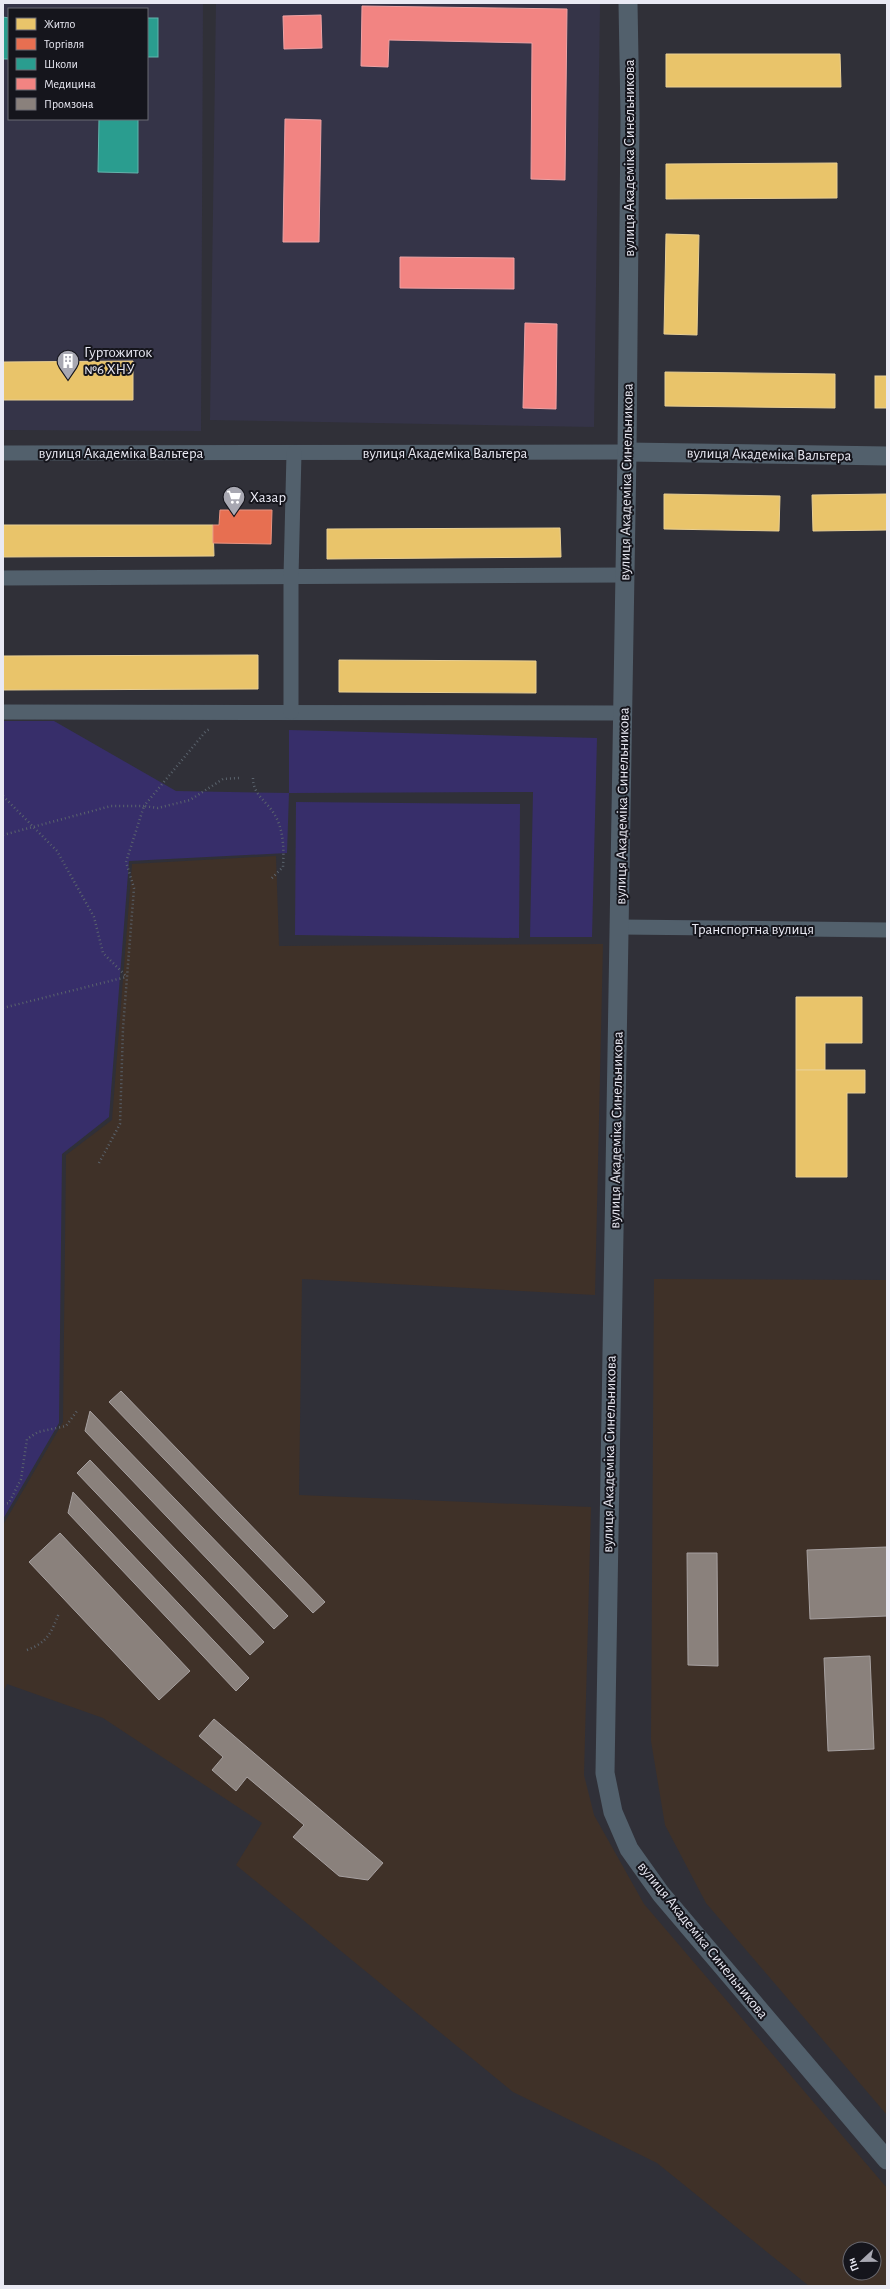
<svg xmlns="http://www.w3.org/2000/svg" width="890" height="2289" viewBox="0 0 890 2289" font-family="'Alegreya Sans',sans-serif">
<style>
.industrial{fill:#3f3128;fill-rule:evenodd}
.built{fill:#353448;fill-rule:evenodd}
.green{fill:#372e6a}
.homes{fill:#e9c46a;stroke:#e9cf93}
.shops{fill:#e76f51;stroke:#e89482}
.schools{fill:#2a9d8f;stroke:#63b4ad}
.health{fill:#f28482;stroke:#efa2a4}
.industry{fill:#8a817c;stroke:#a6a0a0}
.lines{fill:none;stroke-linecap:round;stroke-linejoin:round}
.path{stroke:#5a636d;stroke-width:2.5;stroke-dasharray:1 3;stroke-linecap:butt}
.minor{stroke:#52606c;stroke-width:15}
.tertiary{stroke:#52606c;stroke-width:19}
.labels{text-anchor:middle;stroke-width:4;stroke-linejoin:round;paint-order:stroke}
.street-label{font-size:15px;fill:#e9e9f3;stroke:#15151c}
.poi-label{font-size:15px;fill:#e9e9f3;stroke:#15151c;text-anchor:start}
</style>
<rect width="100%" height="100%" fill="#303038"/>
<g class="industrial">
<path d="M276 856 279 946 603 944 595 1295 302 1279 299 1495 591 1507 584 1775 594 1815 644 1904 887 2188V2286H809L657 2163 513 2092 236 1865 262 1823 103 1718 7 1684 3 1692V1525L63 1422 66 1155 112 1120 132 864ZM850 2249H874V2273H850Z"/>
<path d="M654 1279 887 1280V2115L706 1903 665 1825 651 1741Z"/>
</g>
<g class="built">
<path d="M3 3H203L201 431 3 430ZM9 9H147V119H9Z"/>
<path d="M216 3H600L594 427 210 420Z"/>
</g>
<g class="green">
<path d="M3 721H54L176 791 289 793V730L597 738 592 937H530L533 792 289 793 287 853 129 861 109 1117 62 1154 59 1423 3 1519Z"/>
<path d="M296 802 520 804 519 938 295 935Z"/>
</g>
<g class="homes">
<path d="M666 54H840L841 87H666Z"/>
<path d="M837 163V198L666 199V164Z"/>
<path d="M666 234 699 235 697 335 664 334Z"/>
<path d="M133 361V400H3V362Z"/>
<path d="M665 372 835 374V408L665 406Z"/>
<rect x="875" y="376" width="12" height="32"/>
<path d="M664 494 780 496 779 531 664 529Z"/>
<path d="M887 494V530L813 531 812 495Z"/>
<path d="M3 525H213L214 556 3 557Z"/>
<path d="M560 528 561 557 327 559V529Z"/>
<path d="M258 655V689L3 690V656Z"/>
<path d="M339 660 536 661V693L339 692Z"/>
<path d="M796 997H862V1043H825V1070H796Z"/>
<path d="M796 1070H865V1093H847V1177H796Z"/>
</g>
<path class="shops" d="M220 510H272L271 544 213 543V525H219Z"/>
<g class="schools">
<path d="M3 17 9 18V59H3Z"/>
<rect x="147" y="18" width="11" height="39"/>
<path d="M99 119H138V173L98 172Z"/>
</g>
<g class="health">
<path d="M362 6 567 9 565 180 531 179 532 43 389 40 388 67 361 66Z"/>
<path d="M321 15 322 48 284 49 283 16Z"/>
<path d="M285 119 321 120 319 242H283Z"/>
<path d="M400 257 514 258V289L400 288Z"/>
<path d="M525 323 557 324 556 409 523 408Z"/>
</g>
<g class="industry">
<path d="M121 1391 325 1602 313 1613 109 1402Z"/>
<path d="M90 1411 288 1616 274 1629 85 1431Z"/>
<path d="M90 1460 264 1642 250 1655 77 1473Z"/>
<path d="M73 1492 249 1678 236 1691 68 1513Z"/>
<path d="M60 1533 190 1671 159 1700 29 1562Z"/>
<path d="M887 1547V1616L810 1619 807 1550Z"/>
<path d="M687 1553H717L718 1666 688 1665Z"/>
<path d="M870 1656 874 1749 828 1751 824 1658Z"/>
<path d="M214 1719 383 1863 368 1880 339 1876 293 1837 304 1825 247 1777 236 1791 212 1770 223 1757 199 1736Z"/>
</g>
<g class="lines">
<g class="path">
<path d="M253 778C253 794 265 800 273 812 284 828 284 850 283 867L271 879"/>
<path d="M3 796 57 851 94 917 103 953 126 976"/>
<path d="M3 835 111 806H144L206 731 210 729"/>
<path d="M3 1008 126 977"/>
<path d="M99 1163 120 1124 123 1028 134 888 126 862 144 806 158 808 190 800 223 779 240 778"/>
<path d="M3 1504 9 1503 21 1479 27 1439 38 1432 66 1426 77 1411"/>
<path d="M27 1650C48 1642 51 1633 59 1613"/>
</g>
<g class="minor">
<path d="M3 453 627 452"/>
<path d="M3 578 625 575"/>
<path d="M3 712 623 713"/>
<path d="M291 712V577L294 453"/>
<path d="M620 927 887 930"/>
</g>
<g class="tertiary">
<path d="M628 3 630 116 627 452 605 1773 613 1812 629 1849 661 1894 887 2160"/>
<path d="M627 452 887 456"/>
</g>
</g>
<defs>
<g id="building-pin" transform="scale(1.15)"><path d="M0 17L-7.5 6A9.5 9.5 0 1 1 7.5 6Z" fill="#a8a8b2" stroke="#15151c"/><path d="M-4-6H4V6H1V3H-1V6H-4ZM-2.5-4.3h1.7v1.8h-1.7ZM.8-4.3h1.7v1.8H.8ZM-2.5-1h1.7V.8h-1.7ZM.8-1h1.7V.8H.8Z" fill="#fff"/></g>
<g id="supermarket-pin" transform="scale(1.15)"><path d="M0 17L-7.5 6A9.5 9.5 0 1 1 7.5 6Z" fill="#a8a8b2" stroke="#15151c"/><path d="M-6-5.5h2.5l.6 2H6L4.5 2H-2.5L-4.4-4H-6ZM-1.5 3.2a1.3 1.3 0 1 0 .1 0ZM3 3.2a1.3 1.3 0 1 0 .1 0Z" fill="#fff"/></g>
</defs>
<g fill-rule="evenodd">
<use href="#building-pin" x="68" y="361"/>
<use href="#supermarket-pin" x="234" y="497"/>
</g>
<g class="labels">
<g class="street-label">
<text transform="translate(629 158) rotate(-90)" y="5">вулиця Академіка Синельникова</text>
<text x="121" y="458">вулиця Академіка Вальтера</text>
<text x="445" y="458">вулиця Академіка Вальтера</text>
<text transform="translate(769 454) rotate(1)" y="5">вулиця Академіка Вальтера</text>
<text transform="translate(626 482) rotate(-89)" y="5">вулиця Академіка Синельникова</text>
<text transform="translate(622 806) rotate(-89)" y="5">вулиця Академіка Синельникова</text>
<text x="753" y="934">Транспортна вулиця</text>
<text transform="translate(616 1130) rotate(-89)" y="5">вулиця Академіка Синельникова</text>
<text transform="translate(609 1454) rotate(-89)" y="5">вулиця Академіка Синельникова</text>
<text transform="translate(703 1940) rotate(51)" y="5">вулиця Академіка Синельникова</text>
</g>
<g class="poi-label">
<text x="84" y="357">Гуртожиток<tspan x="84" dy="17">№6 ХНУ</tspan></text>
<text x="250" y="502">Хазар</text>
</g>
</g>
<rect width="890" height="2289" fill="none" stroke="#e9e9f3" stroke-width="8"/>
<rect x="8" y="8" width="140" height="112" fill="#15151c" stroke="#6a6a72"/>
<rect x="16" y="18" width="20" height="12" fill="#e9c46a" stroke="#6a6a72"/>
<text x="44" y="28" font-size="12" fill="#e9e9f3">Житло</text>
<rect x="16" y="38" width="20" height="12" fill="#e76f51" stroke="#6a6a72"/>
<text x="44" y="48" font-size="12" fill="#e9e9f3">Торгівля</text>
<rect x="16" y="58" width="20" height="12" fill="#2a9d8f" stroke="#6a6a72"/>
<text x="44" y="68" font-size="12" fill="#e9e9f3">Школи</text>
<rect x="16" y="78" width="20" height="12" fill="#f28482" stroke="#6a6a72"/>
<text x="44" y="88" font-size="12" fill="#e9e9f3">Медицина</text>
<rect x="16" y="98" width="20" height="12" fill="#8a817c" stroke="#6a6a72"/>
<text x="44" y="108" font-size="12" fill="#e9e9f3">Промзона</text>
<g transform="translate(862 2261) rotate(248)"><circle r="19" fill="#15151c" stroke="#6a6a72"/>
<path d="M0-3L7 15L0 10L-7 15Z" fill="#a8a8b2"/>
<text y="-6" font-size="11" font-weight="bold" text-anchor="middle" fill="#e9e9f3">Пн</text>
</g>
</svg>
